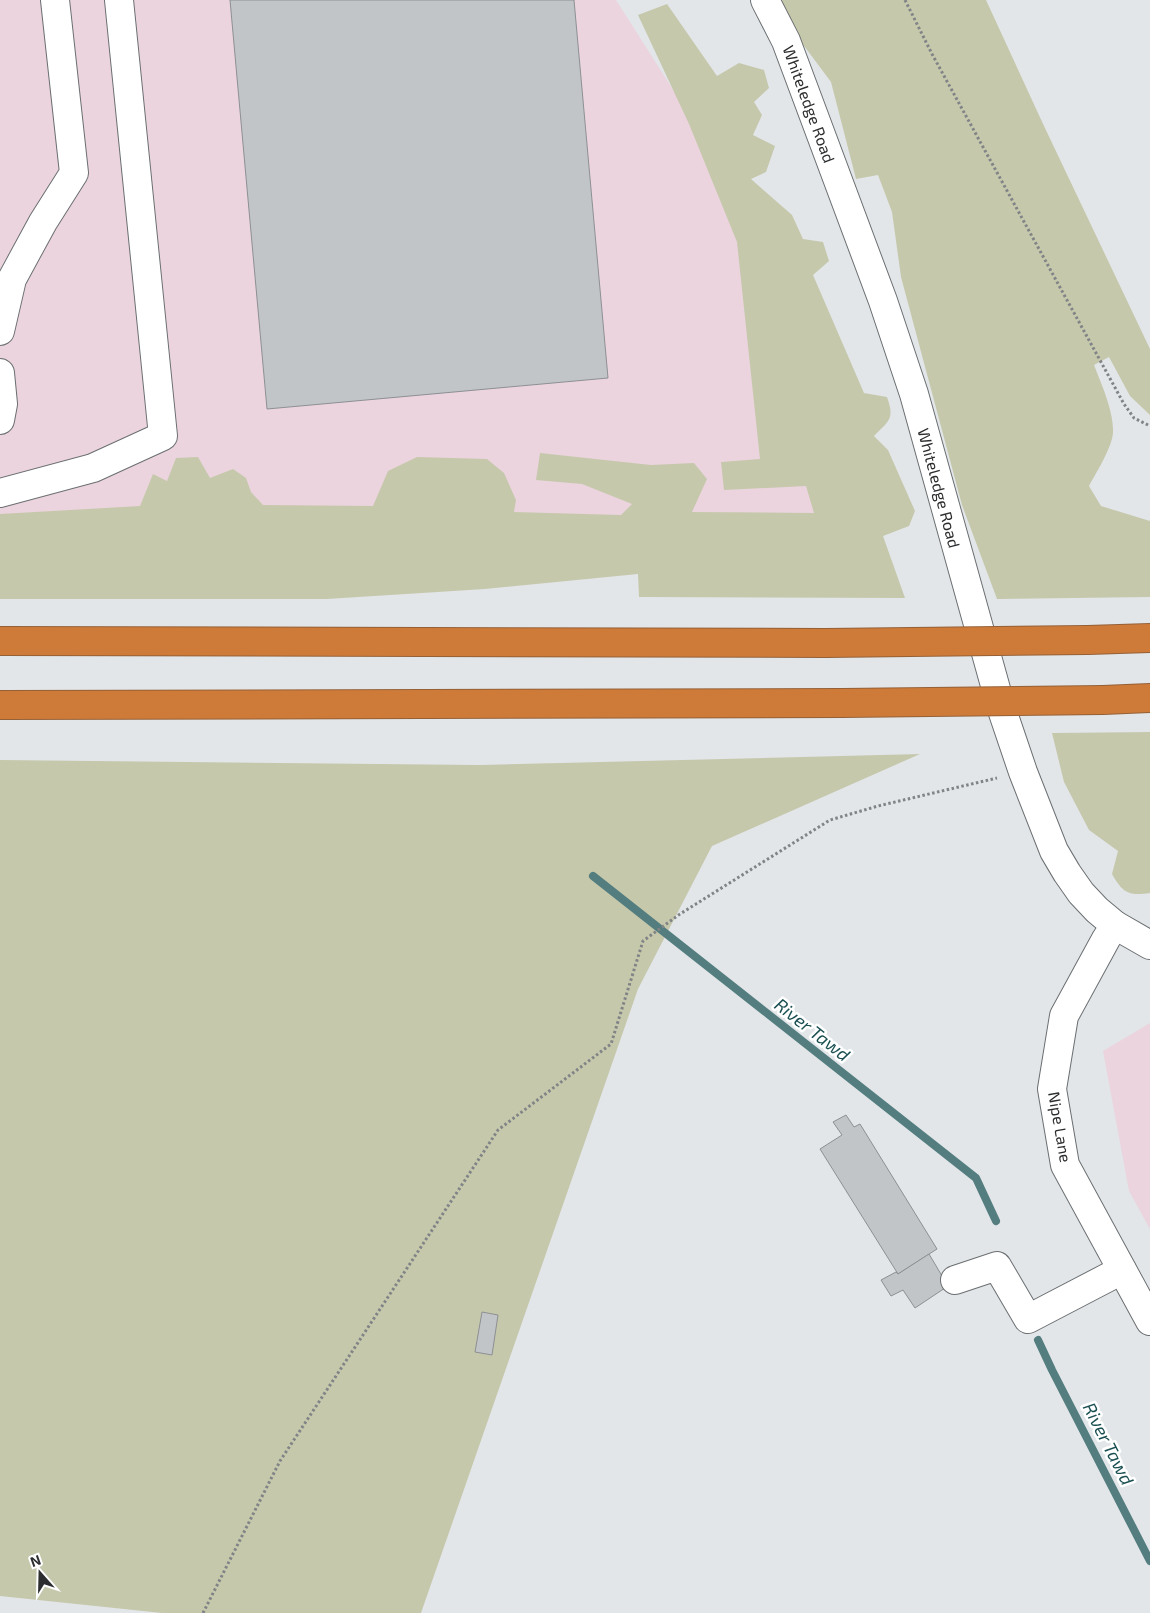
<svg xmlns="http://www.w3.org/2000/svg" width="1150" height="1613" viewBox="0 0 1150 1613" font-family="'Exo 2',sans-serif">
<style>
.industrial{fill:#ebd4de}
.green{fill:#c6c8ac}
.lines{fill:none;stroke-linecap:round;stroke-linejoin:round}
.stream{stroke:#537d7f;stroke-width:8}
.building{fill:#c1c5c8;stroke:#8d9093}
.minor-casing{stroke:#6b6f71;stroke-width:30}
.highway-casing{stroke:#956036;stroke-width:30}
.path{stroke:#818486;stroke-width:3;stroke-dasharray:2.5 2.5;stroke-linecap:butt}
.minor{stroke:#fff;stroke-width:28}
.highway{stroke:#ce7b3a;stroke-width:28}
.highway-bridge-casing{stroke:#956036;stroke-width:30;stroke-linecap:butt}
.highway-bridge{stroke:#ce7b3a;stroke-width:28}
.labels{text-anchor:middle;stroke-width:5;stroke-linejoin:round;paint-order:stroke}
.street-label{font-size:16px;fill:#2c2d2f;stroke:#fff}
.water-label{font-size:18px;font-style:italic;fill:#1a4f51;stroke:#fff}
</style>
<rect width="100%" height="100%" fill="#e2e6e9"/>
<g class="industrial">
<path d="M0 0H616L716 157 837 526 0 534Z"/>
<path d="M1150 1023V1229L1129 1191 1103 1051Z"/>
</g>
<g class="green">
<path d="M782 0H986L1044 126 1150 349V415L1130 396 1109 357 1094 365C1101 383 1114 412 1113 432 1113 446 1096 473 1089 486L1101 506 1150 521V597L997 599 962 505 901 277 892 212 878 175 856 179 831 82 787 23Z"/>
<path d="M667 4 717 76 739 63 764 70 769 88 754 102 762 115 753 135 775 146 766 172 751 179 792 215 803 239 823 242 829 261 813 275 864 393 887 397C895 419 889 421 874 436L888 450 915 511 909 526 883 536 905 598 639 597 638 574 485 589 327 599H0V514L140 506 153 474 167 481 176 458 198 457 210 478 233 469 246 478 251 492 263 505 373 506 388 471 417 457 487 459 504 473 516 500 514 512 621 515 632 504 582 484 536 480 540 453 651 465 694 463 707 479 692 512 814 513 806 486 724 490 721 462 760 459 737 242 689 124 638 15Z"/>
<path d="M1150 732V893C1128 896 1123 893 1112 874L1118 851 1089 830 1064 782 1052 733Z"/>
<path d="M920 754 712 846 638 989 421 1613H162L0 1596V760L479 765Z"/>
</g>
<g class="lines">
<g class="stream">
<path d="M593 876 976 1178 996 1221"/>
<path d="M1038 1340 1052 1370 1150 1561"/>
</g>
</g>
<g class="building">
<path d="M230 0H574L608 378 267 409Z"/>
<path d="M846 1115 854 1127 860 1124 937 1249 898 1274 820 1149 842 1135 833 1122Z"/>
<path d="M929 1254 948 1286 915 1308 903 1290 891 1296 881 1280 896 1272 898 1274Z"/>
<path d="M482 1312 498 1315 492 1355 475 1352Z"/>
</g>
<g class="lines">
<g class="minor-casing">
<g id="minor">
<path d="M765 0 786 41 883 301 914 394 1001 707 1023 772 1054 851 1067 873 1081 893 1097 910 1115 925 1150 945"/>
<path d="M0 331 12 279 43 222 74 173 55 0"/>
<path d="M0 373 3 404 0 420"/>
<path d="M0 493 93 468 163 436 119 0"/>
<path d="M1115 925 1106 939 1064 1016 1052 1089 1065 1165 1150 1321"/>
<path d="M955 1280 997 1266 1028 1319 1122 1270"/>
</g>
</g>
<g class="highway-casing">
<g id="highway">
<path d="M1088 640 1150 638"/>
<path d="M0 641 826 643"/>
<path d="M1103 700 1150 698"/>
<path d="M0 705 842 703"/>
</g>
</g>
<g class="path">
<path d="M905 0 932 54 1124 404 1134 418 1150 426"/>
<path d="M203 1613 280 1461 498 1130 611 1044 643 941 680 914 830 820 878 806 997 778"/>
</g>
<use href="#minor" class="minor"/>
<use href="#highway" class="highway"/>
<g class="highway-bridge-casing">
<g id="highway-bridge">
<path d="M826 643 1088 640"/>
<path d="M842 703 1103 700"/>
</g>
</g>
<use href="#highway-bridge" class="highway-bridge"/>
</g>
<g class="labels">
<g class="street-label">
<text transform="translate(809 104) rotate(70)" y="6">Whiteledge Road</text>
<text transform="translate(939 488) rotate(75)" y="6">Whiteledge Road</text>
<text transform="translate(1060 1127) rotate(80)" y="6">Nipe Lane</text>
</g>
<g class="water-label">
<text transform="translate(812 1030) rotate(38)" y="6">River Tawd</text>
<text transform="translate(1108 1444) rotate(63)" y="6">River Tawd</text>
</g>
</g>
<g transform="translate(40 1573) rotate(340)" stroke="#ffffff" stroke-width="4" paint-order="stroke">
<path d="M0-4L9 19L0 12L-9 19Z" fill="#2c2d2f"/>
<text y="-8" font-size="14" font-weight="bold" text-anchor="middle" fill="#2c2d2f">N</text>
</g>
</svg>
